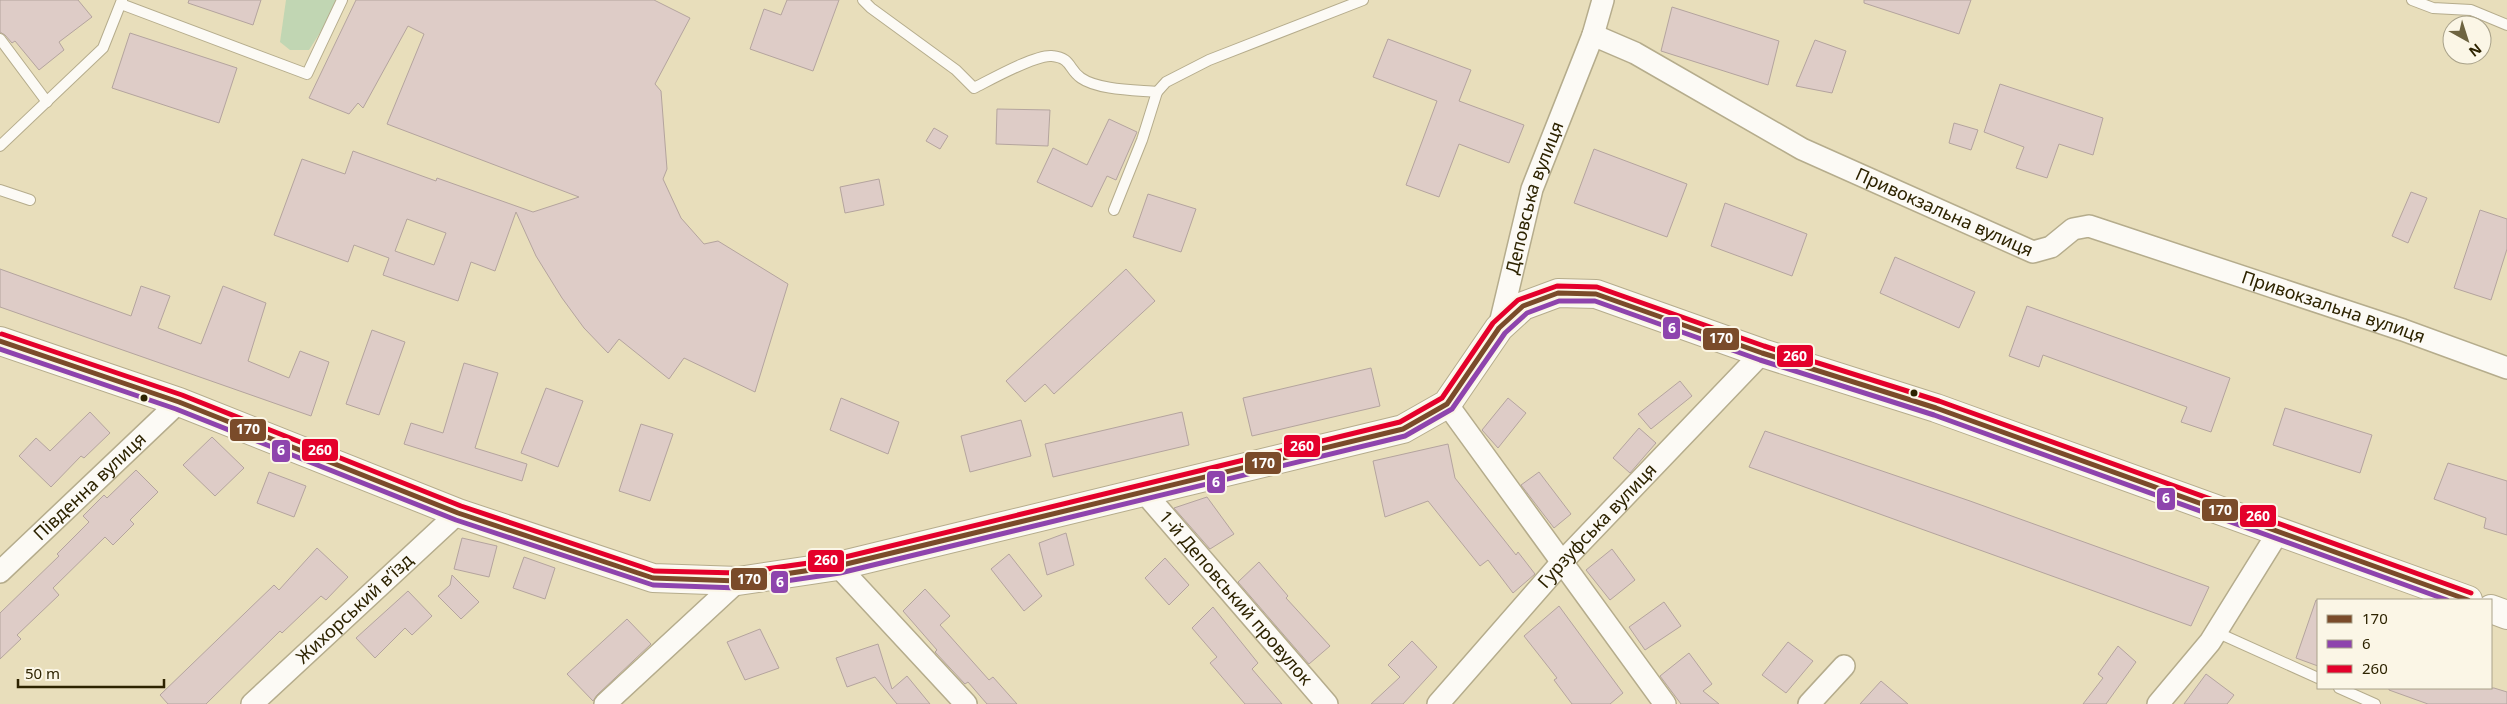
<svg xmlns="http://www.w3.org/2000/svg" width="2507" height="704" viewBox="0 0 2507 704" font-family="'Noto Sans',sans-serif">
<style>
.grass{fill:#c1d6b3}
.building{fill:#deccc7;stroke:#b4a49e;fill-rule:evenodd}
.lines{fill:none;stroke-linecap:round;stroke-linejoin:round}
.service-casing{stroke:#b5ac8c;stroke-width:12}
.minor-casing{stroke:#b5ac8c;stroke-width:24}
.secondary-casing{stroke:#b5ac8c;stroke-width:30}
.service{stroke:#fcfaf5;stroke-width:10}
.minor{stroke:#fcfaf5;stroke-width:21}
.secondary{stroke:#fcfaf5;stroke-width:28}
.bus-1-casing{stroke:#fbf6e6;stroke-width:9}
.bus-2-casing{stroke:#fbf6e6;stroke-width:9}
.bus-3-casing{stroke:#fbf6e6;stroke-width:9}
.bus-1{stroke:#7a4b2a;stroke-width:5}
.bus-2{stroke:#8e44ad;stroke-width:5}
.bus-3{stroke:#e4002b;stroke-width:5}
.bus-dot{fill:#2d2300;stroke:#fbf6e6;stroke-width:2}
.labels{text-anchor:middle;stroke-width:4.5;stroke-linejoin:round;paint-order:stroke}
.street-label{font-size:18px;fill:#2d2300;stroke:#fbf6e6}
.line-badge{stroke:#fbf6e6;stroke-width:2}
.badge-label{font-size:14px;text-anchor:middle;font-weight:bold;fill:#fff}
</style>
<rect width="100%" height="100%" fill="#e8debb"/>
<path class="grass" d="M286 0H341L309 50H290L280 42Z"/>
<g class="building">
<path d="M0 0H78L92 17 59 42 64 50 39 70 15 41 12 43 5 35 0 32Z"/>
<path d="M189 0H261L253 25 188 3Z"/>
<path d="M356 0H654L690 18 655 84 661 91 667 169 663 179 681 218 704 244 718 241 788 284 755 392 684 358 669 379 619 339 608 353 584 328 562 298 536 256 516 212 495 271 471 262 458 301 383 275 389 258 354 245 348 262 274 235 302 159 345 174 353 151 436 181 437 178 533 212 579 197 387 124 424 34 408 26 363 108 358 103 349 114 309 98ZM407 219 446 233 434 265 395 251Z"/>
<path d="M787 0H839L813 71 750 49 764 9 781 15Z"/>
<path d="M1864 0H1971L1959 34 1864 3Z"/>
<path d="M1672 7 1779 41 1768 85 1661 51Z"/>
<path d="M130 33 237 68 219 123 112 88Z"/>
<path d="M1388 39 1471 70 1459 101 1524 125 1509 163 1459 144 1439 197 1406 185 1437 101 1373 77Z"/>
<path d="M1815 40 1846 51 1832 93 1796 86Z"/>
<path d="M2000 84 2103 118 2093 155 2059 144 2047 178 2016 168 2024 147 1984 132Z"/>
<path d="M997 109 1050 110 1048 146 996 144Z"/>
<path d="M1109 119 1137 132 1116 180 1107 176 1092 207 1037 182 1053 148 1087 165Z"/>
<path d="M1954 123 1978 130 1971 150 1949 143Z"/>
<path d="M934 128 948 136 940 149 926 141Z"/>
<path d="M1594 149 1687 184 1667 237 1574 203Z"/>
<path d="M879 179 884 205 845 213 840 187Z"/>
<path d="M2411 192 2427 198 2408 243 2392 236Z"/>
<path d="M1148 194 1196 209 1181 252 1133 237Z"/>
<path d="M1725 203 1807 234 1792 276 1711 246Z"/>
<path d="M2480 210 2507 219V249L2491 300 2454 288Z"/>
<path d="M1895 257 1975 292 1959 328 1880 293Z"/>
<path d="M0 269 131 316 141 286 170 296 158 328 201 344 223 286 266 303 248 361 289 378 300 351 329 362 311 416 0 307Z"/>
<path d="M1126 269 1155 301 1054 394 1045 384 1025 402 1006 381Z"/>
<path d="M2027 306 2230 378 2211 432 2181 422 2187 407 2043 355 2039 367 2009 356Z"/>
<path d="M372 330 405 342 379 415 346 404Z"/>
<path d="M464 363 498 373 475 448 527 464 522 481 404 444 411 423 443 433Z"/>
<path d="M1371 368 1380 406 1252 436 1243 398Z"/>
<path d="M1680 381 1692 396 1651 429 1638 414Z"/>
<path d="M546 388 583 401 558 467 521 453Z"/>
<path d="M841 398 899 422 888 454 830 430Z"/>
<path d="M1508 398 1526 413 1498 448 1482 430Z"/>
<path d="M2285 408 2372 435 2360 473 2273 445Z"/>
<path d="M90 412 110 433 84 458 81 456 51 487 19 456 36 438 50 451Z"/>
<path d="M1182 412 1189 445 1053 477 1045 444Z"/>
<path d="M1021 420 1031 456 970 472 961 436Z"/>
<path d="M641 424 673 434 650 501 619 491Z"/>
<path d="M1639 428 1656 443 1630 473 1613 458Z"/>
<path d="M1765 431 1970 501 2209 587 2191 626 1749 467Z"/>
<path d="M212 437 244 468 215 496 183 465Z"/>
<path d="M1448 444 1455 478 1516 555 1518 552 1535 574 1513 593 1488 560 1480 566 1428 501 1385 517 1373 461Z"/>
<path d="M2448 463 2507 481V535L2484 528 2486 518 2434 499Z"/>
<path d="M136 470 158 492 130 520 134 524 113 545 105 537 53 588 59 595 17 635 21 639 0 659V613L59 556 57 554 89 522 83 516 104 495 107 498Z"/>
<path d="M269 472 306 486 294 517 257 503Z"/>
<path d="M1539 472 1571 514 1554 528 1521 485Z"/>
<path d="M1207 497 1234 534 1210 549 1174 508Z"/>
<path d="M1066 533 1074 565 1047 575 1039 543Z"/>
<path d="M462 538 497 546 489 577 454 569Z"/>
<path d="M317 548 348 577 326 600 321 596 282 633 280 631 206 704H168L160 695 274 585 279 590Z"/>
<path d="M1612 549 1635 580 1610 600 1586 570Z"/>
<path d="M1009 554 1042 596 1024 611 991 569Z"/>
<path d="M524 557 555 568 545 599 513 588Z"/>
<path d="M1165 558 1189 585 1169 605 1145 578Z"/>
<path d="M1259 562 1288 596 1286 598 1330 646 1309 664 1238 582Z"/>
<path d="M452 575 479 602 461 619 438 596 450 585Z"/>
<path d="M925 589 950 616 940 625 989 680 993 677 1017 704H987L968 682 965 684 935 652 937 650 903 611Z"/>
<path d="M408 591 432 616 412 635 405 628 375 658 356 638Z"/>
<path d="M2316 600 2318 601V666L2296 658Z"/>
<path d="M1664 602 1681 626 1645 650 1629 627Z"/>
<path d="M1559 606 1623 693 1610 704H1572L1554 680 1557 678 1524 636Z"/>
<path d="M1213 607 1258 663 1252 669 1282 704H1245L1210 663 1217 657 1192 628Z"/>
<path d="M627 619 651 644 597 695 593 701 567 674Z"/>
<path d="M760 629 779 668 745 680 727 642Z"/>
<path d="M1412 641 1437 667 1403 704H1371L1400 677 1388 665Z"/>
<path d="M1788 642 1813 661 1786 693 1762 675Z"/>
<path d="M878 644 892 689 907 676 930 704H897L875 677 847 687 836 658Z"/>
<path d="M2118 646 2136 662 2106 704H2083L2103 678 2098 674Z"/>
<path d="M1689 653 1712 684 1703 691 1719 704H1681L1660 676Z"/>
<path d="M2206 674 2234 695 2227 704H2184Z"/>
<path d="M1881 681 1908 704H1860Z"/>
<path d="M2389 688H2494L2507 692V704H2428L2389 690Z"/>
</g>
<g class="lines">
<g class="service-casing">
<g id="service">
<path d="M863 0 871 8 956 70 974 88C990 80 1036 54 1052 56 1072 58 1068 69 1081 78 1098 90 1136 90 1157 92"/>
<path d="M2412 0 2433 8 2471 10 2507 25"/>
<path d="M121 4 307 74 342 0"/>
<path d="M0 39 47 102"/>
<path d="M0 146 103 48 122 0"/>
<path d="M0 190 30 200"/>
<path d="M1114 210 1142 140 1157 92 1166 82 1209 60 1363 0"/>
<path d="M2216 632 2318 678"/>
<path d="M2339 688 2375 704"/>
</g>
</g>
<g class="minor-casing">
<g id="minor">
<path id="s1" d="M1593 35 1635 53 1802 149 2033 252 2051 247 2073 229 2089 226 2403 330 2507 368"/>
<path id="s2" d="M1499 328 1532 189 1593 35 1603 0"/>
<path d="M1447 404 1665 704"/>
<path id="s3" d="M1144 492 1327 704"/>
<path d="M838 566 966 704"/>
<path id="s4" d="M0 572 179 402"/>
<path id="s5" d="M252 704 458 513"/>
<path d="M605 704 738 581"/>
<path id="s6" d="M1438 704 1562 562 1762 353"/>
<path d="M1809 704 1844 666"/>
<path d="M2158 704 2210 642 2279 531"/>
</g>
</g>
<g class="secondary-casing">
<g id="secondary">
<path d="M0 341 179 402 458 513 653 578 738 581 838 566 1403 429 1447 404 1499 328 1523 306 1558 293 1596 294 1762 353 1936 408 2468 600"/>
<path d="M2491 609 2507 615"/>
</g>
</g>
<use href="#service" class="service"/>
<use href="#minor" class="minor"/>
<use href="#secondary" class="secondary"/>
<g class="bus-1-casing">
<path id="bus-1" d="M0 341 179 402 458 513 653 578 738 581 838 566 1403 429 1447 404 1499 328 1523 306 1558 293 1596 294 1762 353 1936 408 2468 600"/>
</g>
<g class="bus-2-casing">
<path id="bus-2" d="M0 349 176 409 456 520 653 585 738 588 840 573 1405 436 1452 409 1505 333 1527 313 1559 301H1595L1760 360 1934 415 2447 600"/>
</g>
<g class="bus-3-casing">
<path id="bus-3" d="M2 334 182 395 461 506 654 571 738 573 837 559 1400 422 1442 398 1493 323 1518 300 1557 286 1597 287 1764 346 1939 401 2471 593"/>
</g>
<use href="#bus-1" class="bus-1"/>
<use href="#bus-2" class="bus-2"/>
<use href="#bus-3" class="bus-3"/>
</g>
<g class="bus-dot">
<circle cx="1914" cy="393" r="4.5"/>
<circle cx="144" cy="398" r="4.5"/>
</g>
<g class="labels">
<g class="street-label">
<text dy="6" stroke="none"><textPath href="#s2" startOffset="135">Деповська вулиця</textPath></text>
<text dy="6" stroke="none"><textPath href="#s1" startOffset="394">Привокзальна вулиця</textPath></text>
<text dy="6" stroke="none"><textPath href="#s1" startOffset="812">Привокзальна вулиця</textPath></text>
<text dy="6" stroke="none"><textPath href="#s4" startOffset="124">Південна вулиця</textPath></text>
<text dy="6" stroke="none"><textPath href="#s6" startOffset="239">Гурзуфська вулиця</textPath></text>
<text dy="6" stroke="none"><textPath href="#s3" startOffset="140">1-й Деповський провулок</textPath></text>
<text dy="6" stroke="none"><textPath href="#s5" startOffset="140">Жихорський в’їзд</textPath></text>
</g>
</g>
<g class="line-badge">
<rect x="1662" y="316" width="19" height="24" rx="5" fill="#8e44ad"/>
<rect x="1702" y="327" width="38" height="24" rx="5" fill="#7a4b2a"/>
<rect x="1776" y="344" width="38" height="24" rx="5" fill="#e4002b"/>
<rect x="229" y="418" width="38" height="24" rx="5" fill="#7a4b2a"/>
<rect x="1283" y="434" width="38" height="24" rx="5" fill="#e4002b"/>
<rect x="301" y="438" width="38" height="24" rx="5" fill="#e4002b"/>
<rect x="271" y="439" width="20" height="24" rx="5" fill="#8e44ad"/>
<rect x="1244" y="451" width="38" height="24" rx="5" fill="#7a4b2a"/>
<rect x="1206" y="470" width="20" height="24" rx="5" fill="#8e44ad"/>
<rect x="2156" y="487" width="20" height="24" rx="5" fill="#8e44ad"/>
<rect x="2201" y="498" width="38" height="24" rx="5" fill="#7a4b2a"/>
<rect x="2239" y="504" width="38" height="24" rx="5" fill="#e4002b"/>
<rect x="807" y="549" width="38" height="24" rx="5" fill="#e4002b"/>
<rect x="730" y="567" width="38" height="24" rx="5" fill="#7a4b2a"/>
<rect x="770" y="570" width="19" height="24" rx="5" fill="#8e44ad"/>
</g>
<g class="badge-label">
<text x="1672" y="333">6</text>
<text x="1721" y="343">170</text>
<text x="1795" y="361">260</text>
<text x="248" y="434">170</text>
<text x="1302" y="451">260</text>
<text x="320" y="455">260</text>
<text x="281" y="455">6</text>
<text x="1263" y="468">170</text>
<text x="1216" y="487">6</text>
<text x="2166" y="503">6</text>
<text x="2220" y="515">170</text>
<text x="2258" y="521">260</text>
<text x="826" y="565">260</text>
<text x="749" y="584">170</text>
<text x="780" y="587">6</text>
</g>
<rect x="2317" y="599" width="175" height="90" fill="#fbf6e6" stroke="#a9a28a"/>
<rect x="2327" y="615" width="25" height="8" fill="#7a4b2a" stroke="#a9a28a"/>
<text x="2362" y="624" font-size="15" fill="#2d2300">170</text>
<rect x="2327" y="640" width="25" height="8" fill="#8e44ad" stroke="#a9a28a"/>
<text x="2362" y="649" font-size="15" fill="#2d2300">6</text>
<rect x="2327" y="665" width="25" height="8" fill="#e4002b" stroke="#a9a28a"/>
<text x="2362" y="674" font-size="15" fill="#2d2300">260</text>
<g transform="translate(2467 40) rotate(141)"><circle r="24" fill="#fbf6e6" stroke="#a9a28a"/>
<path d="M0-4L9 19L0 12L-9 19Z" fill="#6e6441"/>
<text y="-8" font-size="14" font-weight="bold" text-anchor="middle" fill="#2d2300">N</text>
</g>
<path d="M18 679v8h146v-8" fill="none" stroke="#2d2300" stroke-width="2.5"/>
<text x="25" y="679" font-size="15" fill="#2d2300" stroke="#fbf6e6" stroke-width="4" paint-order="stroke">50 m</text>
</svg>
